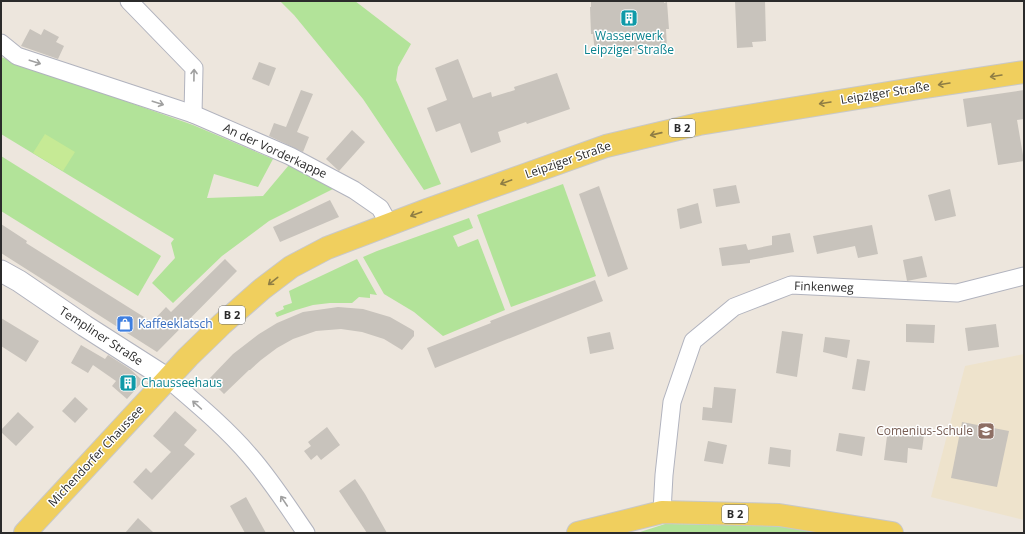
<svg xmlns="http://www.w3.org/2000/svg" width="1025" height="534" viewBox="0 0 1025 534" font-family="'Open Sans',sans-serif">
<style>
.education{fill:#eee3cc}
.green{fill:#b2e399}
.pitch{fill:#c6ea95}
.building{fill:#c8c3bc}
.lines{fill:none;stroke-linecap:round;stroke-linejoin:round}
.minor-casing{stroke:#b1b3be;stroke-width:19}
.tertiary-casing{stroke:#b1b3be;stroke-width:23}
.primary-casing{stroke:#c8c8c8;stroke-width:24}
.minor{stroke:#fff;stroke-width:17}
.tertiary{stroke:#fff;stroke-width:21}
.primary{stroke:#f0cf5e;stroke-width:22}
.oneway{stroke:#a0a0a0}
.oneway2{stroke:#8e7d44}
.labels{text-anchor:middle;stroke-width:3;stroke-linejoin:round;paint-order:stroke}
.shield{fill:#fff;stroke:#6b6b6b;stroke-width:1}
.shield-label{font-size:11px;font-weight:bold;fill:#2b2b2b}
.culture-label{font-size:12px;fill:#0d838f;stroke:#fff}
.street-label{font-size:12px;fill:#2b2b2b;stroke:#fff}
.shop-label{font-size:12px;fill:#366cbe;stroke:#fff;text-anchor:start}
.education-label{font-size:12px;fill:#785e54;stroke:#fff;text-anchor:end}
</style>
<rect width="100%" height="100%" fill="#ede6dd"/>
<path class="education" d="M1024 354V520L931 497 965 366Z"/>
<g class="green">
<path d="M280 1H355L411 44 398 67 396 80 441 184 424 190 363 99 294 15Z"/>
<path d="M1 57 193 125 273 159 258 187 214 174 207 198 263 196 289 165 333 189 269 221 222 256 173 303 152 283 175 258 171 243 174 239 1 134Z"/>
<path d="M1 156 161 256 138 296 1 211Z"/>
<path d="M563 184 596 276 511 307 477 215Z"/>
<path d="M469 218 473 228 453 236 458 247 478 239 505 310 443 336 414 312 384 294 363 257 377 251Z"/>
<path d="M357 259 377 295 370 294V298L359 297 352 303H330L313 305 296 310 277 317 275 313 284 309 283 306 292 303 289 291Z"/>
<path d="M665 524 771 525 822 533H637Z"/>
</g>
<path class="pitch" d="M45 134 75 152 63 171 33 153Z"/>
<g class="building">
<path d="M591 1H664V3L667 2 669 29H666L667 49 595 53 593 34H591L590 7H591Z"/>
<path d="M735 1H765L766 41 752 42 753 47 737 48Z"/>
<path d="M30 29 41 35 44 29 59 37 56 42 64 46 58 59 21 46Z"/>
<path d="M458 59 473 98 491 92 492 97 515 90 514 87 557 73 570 109 527 124 526 122 498 132 501 142 471 153 460 123 436 132 427 108 447 100 435 68Z"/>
<path d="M259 62 276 68 269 86 252 79Z"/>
<path d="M301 90 313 94 297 132 309 137 303 152 269 136 274 123 286 127Z"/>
<path d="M1024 90V119L1017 120 1024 161 998 165 991 123 967 127 963 99Z"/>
<path d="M352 130 365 142 339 171 326 159Z"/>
<path d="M736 185 740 203 716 207 713 189Z"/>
<path d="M599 186 628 269 608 277 579 194Z"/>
<path d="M950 189 956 216 935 221 928 195Z"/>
<path d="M330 200 339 217 280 242 273 227Z"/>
<path d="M698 203 702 223 680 229 677 209Z"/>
<path d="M1 224 27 241 26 243 152 322 166 307 171 312 225 259 237 271 157 352 1 253Z"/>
<path d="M872 225 878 254 858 258 855 246 817 254 813 236Z"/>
<path d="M790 233 794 252 750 260V263L722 266 719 248 746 244 748 250 772 245V236Z"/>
<path d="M922 256 927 277 907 281 903 260Z"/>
<path d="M595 280 603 301 435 368 427 348 491 323 490 321Z"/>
<path d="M338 307 363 309 390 317 411 329 414 331V336L402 350 384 339 362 332 341 329 316 331 293 339 277 348 261 360 250 370H249L224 394 209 379 233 354 259 334 277 323 303 312Z"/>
<path d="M1 318 39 341 26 362 1 346Z"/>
<path d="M906 324 935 325 934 343 906 342Z"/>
<path d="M996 324 999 347 968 351 965 328Z"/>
<path d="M782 331 803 334 797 377 776 373Z"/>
<path d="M610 332 614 349 590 354 587 337Z"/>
<path d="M825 337 850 340 847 358 823 352Z"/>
<path d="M81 345 105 359 108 355 130 369 143 381 127 399 112 386 116 381 93 365 88 373 71 363Z"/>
<path d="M857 359 870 361 865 391 852 389Z"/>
<path d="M714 387 736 389 732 423 702 420 703 407 712 408Z"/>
<path d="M75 397 88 409 75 423 62 411Z"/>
<path d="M175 411 197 430 184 445 195 454 152 500 133 482 146 468 151 473 171 452 153 436Z"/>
<path d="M18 412 34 427 16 446 1 432V430Z"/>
<path d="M962 422 1009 431 997 487 951 478Z"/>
<path d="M327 427 340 445 321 460 317 455 311 460 304 451 311 446 308 442Z"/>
<path d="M888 428 912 430 911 433 924 435 922 450 908 448 907 463 884 460Z"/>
<path d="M839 433 865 437 862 456 836 451Z"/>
<path d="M708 441 727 445 723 464 704 461Z"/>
<path d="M770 447 791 450 790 467 768 464Z"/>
<path d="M355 479 365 494 387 533H367L339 491Z"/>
<path d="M246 497 266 533H245L230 506Z"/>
<path d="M138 518 154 533H125Z"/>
</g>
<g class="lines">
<g class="minor-casing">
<g id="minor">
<path d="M129 1 194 68 193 114"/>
<path d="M1 43 17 56 193 114 290 156 354 190 380 208 389 224"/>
<path d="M168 379C196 403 226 428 250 456 271 480 288 507 306 533"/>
<path d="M662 512 664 475 672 402 693 341 734 307 791 285 957 293 1024 276"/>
</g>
</g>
<g class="tertiary-casing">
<path id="tertiary" d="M1 271 19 281 85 326 168 379"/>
</g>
<g class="primary-casing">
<g id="primary">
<path d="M25 533 188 357 222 324 262 289 291 267 327 248 427 210 606 146 699 124 919 88 1024 72"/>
<path d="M578 533 662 512 779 515 892 533"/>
</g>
</g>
<use href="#minor" class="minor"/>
<use href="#tertiary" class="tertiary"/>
<use href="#primary" class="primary"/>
</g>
<defs><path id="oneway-shaft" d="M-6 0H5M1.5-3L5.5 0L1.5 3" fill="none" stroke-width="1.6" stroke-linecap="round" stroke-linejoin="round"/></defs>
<g class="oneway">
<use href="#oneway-shaft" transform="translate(35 62) rotate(18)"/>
<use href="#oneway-shaft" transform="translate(194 75) rotate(-89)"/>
<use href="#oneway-shaft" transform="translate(158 103) rotate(18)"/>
<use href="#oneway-shaft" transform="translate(197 405) rotate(-138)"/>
<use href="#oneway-shaft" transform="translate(284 501) rotate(-124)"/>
</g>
<g class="oneway2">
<use href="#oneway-shaft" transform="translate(996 76) rotate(171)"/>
<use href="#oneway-shaft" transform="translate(944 84) rotate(171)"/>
<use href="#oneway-shaft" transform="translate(825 103) rotate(171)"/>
<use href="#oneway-shaft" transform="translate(656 134) rotate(167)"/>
<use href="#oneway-shaft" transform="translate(506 182) rotate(160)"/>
<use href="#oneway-shaft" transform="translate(416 214) rotate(160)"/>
<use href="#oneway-shaft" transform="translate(273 281) rotate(142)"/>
</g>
<defs>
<g id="building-square" transform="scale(0.9)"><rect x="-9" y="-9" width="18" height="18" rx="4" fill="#0f9aa8" stroke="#fff"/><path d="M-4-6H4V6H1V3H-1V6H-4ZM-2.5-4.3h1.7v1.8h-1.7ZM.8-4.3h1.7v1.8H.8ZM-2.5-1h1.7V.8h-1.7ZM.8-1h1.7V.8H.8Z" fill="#fff"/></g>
<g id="shop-square" transform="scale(0.9)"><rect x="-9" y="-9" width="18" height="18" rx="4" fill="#3f7fe0" stroke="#fff"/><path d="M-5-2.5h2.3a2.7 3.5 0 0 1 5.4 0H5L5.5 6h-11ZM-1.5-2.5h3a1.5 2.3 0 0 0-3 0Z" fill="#fff"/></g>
<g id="school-square" transform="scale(0.9)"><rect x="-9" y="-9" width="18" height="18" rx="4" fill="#8d6e63" stroke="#fff"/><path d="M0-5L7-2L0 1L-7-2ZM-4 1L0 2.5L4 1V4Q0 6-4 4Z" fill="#fff"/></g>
</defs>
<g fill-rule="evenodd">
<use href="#building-square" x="629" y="18"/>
<use href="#shop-square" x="125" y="324"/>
<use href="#building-square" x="128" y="383"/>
<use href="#school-square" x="986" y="431"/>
</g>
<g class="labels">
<g class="shield">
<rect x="669" y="119" width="26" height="18" rx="3"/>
<rect x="219" y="306" width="26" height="18" rx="3"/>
<rect x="722" y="505" width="26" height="18" rx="3"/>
</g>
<g class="shield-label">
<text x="682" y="132">B 2</text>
<text x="232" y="319">B 2</text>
<text x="735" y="518">B 2</text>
</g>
<g class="culture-label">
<text x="629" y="40">Wasserwerk<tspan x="629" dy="14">Leipziger Straße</tspan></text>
<text x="141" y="387" text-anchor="start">Chausseehaus</text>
</g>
<g class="street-label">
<text transform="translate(885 93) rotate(-9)" y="4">Leipziger Straße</text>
<text transform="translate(275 151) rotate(25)" y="4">An der Vorderkappe</text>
<text transform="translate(568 160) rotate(-19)" y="4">Leipziger Straße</text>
<text transform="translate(824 287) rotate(2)" y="4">Finkenweg</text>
<text transform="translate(101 336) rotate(33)" y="4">Templiner Straße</text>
<text transform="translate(96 456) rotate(-47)" y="4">Michendorfer Chaussee</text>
</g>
<g class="shop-label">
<text x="138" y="328">Kaffeeklatsch</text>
</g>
<g class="education-label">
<text x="973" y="435">Comenius-Schule</text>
</g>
</g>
<rect width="1025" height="534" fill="none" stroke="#2b2b2b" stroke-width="4"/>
</svg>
